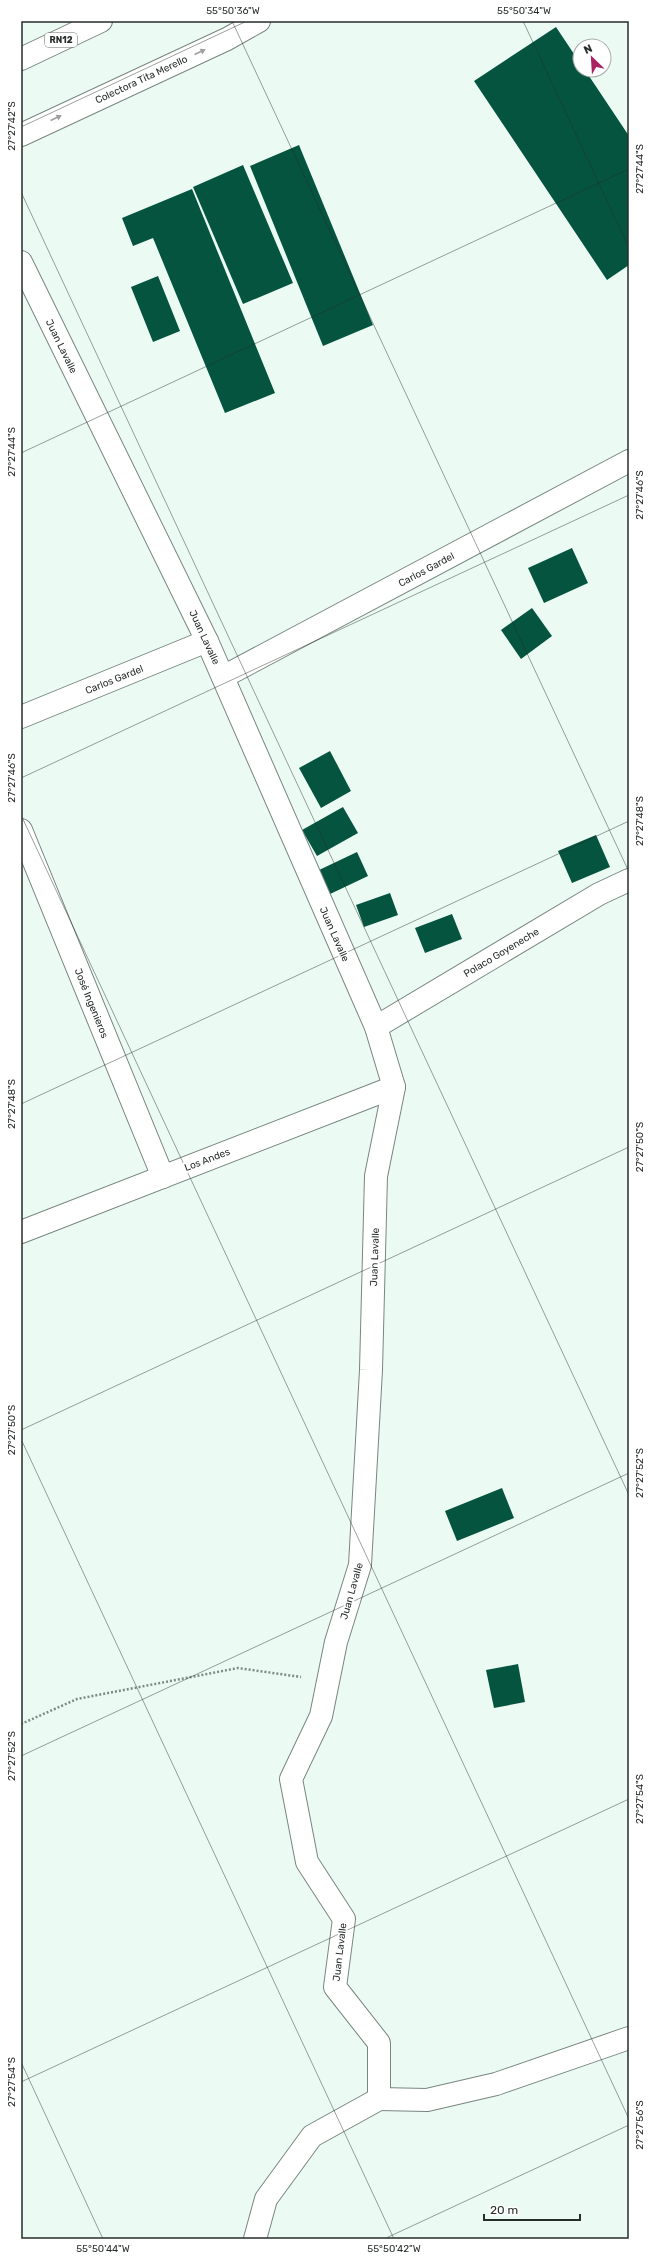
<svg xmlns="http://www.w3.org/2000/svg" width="650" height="2260" viewBox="0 0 650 2260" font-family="Rubik,sans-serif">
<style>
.building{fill:#05543f}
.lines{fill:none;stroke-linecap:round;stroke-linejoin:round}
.minor-casing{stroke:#788680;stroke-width:24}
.highway-casing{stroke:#788680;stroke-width:24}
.path{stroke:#7f8a85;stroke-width:2.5;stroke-dasharray:2 2;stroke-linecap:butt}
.minor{stroke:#fff;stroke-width:22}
.highway{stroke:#fff;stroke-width:22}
.oneway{fill:#9ea09f}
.ticks{fill:none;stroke:#272d2a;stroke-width:1;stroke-opacity:0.45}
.labels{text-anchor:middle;stroke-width:4;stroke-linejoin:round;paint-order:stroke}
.shield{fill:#fff;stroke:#686c6a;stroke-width:1}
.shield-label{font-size:9px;font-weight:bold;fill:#272d2a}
.street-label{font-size:10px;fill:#272d2a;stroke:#fff}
.neatline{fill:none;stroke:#272d2a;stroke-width:1.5}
.ticks-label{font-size:10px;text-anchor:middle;fill:#272d2a}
</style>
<rect width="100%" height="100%" fill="#ebfbf4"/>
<g class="building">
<path d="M556 27 580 63V70H585L629 136V265L607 280 474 81Z"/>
<path d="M299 145 373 325 323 346 250 166Z"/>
<path d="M243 165 293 283 243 304 193 187Z"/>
<path d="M192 189 275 393 225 413 153 238 133 246 122 218Z"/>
<path d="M158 276 180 331 153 342 131 287Z"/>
<path d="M572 548 588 583 544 603 528 568Z"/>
<path d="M532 608 552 636 521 659 501 630Z"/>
<path d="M330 751 351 791 321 808 299 768Z"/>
<path d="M343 807 358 833 317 856 302 830Z"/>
<path d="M596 835 610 867 572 883 558 851Z"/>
<path d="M357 852 368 876 328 895 317 871Z"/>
<path d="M390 893 398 915 364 927 356 905Z"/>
<path d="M452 914 462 939 425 953 415 928Z"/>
<path d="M502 1488 514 1518 457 1541 445 1511Z"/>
<path d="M518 1664 525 1702 494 1708 486 1670Z"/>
</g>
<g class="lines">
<g class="minor-casing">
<g id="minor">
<path d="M21 135 227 39 259 21"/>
<path d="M21 262 207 641 376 1027 394 1087 376 1176 371 1370 360 1565 336 1642 321 1716 291 1779 307 1862 344 1919 335 1987 379 2043V2099L312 2136 266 2199 255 2239"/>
<path d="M223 677 629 461"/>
<path d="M21 717 207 641"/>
<path d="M21 830 163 1177"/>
<path d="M376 1027 599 894 629 880"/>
<path d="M21 1232 394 1087"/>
<path d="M379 2099 427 2100 496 2084 629 2038"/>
</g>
</g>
<g class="highway-casing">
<path id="highway" d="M21 59 101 21"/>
</g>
<path class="path" d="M21 1724 77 1699 238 1668 301 1677"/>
<use href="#minor" class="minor"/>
<use href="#highway" class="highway"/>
</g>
<defs><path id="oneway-solid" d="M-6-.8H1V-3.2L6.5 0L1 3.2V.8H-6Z"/></defs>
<g class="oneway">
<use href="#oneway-solid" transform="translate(200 52) rotate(-25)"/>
<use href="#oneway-solid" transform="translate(56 118) rotate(-25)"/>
</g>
<path class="ticks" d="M232 21 629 872M523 21 629 248M21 127 247 21M21 192 629 1495M21 453 629 169M21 778 629 495M21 815 629 2119M21 1104 629 821M21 1430 629 1147M21 1439 394 2239M21 1756 629 1473M21 2062 103 2239M21 2082 629 1799M384 2239 629 2125"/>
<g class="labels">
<rect class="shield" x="45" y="33" width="32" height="14" rx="3"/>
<g class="shield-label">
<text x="61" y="43">RN12</text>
</g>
<g class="street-label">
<text transform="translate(141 79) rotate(-25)" y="4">Colectora Tita Merello</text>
<text transform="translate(62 346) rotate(64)" y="4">Juan Lavalle</text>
<text transform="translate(426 569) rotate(-28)" y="4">Carlos Gardel</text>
<text transform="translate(205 637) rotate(65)" y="4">Juan Lavalle</text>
<text transform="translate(114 679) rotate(-22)" y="4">Carlos Gardel</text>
<text transform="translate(335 934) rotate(66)" y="4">Juan Lavalle</text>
<text transform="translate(501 952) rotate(-31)" y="4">Polaco Goyeneche</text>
<text transform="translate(92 1003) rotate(68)" y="4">José Ingenieros</text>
<text transform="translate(207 1159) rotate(-21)" y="4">Los Andes</text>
<text transform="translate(374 1257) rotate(-88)" y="4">Juan Lavalle</text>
<text transform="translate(351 1591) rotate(-74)" y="4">Juan Lavalle</text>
<text transform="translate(339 1952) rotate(-83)" y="4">Juan Lavalle</text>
</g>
</g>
<rect width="650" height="2260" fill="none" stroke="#ffffff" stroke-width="44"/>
<g transform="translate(592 58) rotate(335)"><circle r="19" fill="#ffffff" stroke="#a9abaa"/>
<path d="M0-3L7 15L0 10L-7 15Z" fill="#ab2163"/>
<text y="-6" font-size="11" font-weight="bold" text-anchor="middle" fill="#272d2a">N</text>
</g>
<path d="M484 2214v6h96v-6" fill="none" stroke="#272d2a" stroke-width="2"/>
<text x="490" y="2214" font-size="12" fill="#272d2a" stroke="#ffffff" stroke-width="3" paint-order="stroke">20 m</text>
<rect x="22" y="22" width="606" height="2216" class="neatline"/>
<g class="ticks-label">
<text x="233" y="14">55°50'36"W</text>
<text x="524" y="14">55°50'34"W</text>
<text transform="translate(11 126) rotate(-90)" y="4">27°27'42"S</text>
<text transform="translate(639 169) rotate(-90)" y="4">27°27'44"S</text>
<text transform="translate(11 452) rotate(-90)" y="4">27°27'44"S</text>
<text transform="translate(639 495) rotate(-90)" y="4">27°27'46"S</text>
<text transform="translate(11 778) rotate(-90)" y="4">27°27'46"S</text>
<text transform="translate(639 821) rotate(-90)" y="4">27°27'48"S</text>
<text transform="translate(11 1104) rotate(-90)" y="4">27°27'48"S</text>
<text transform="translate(639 1147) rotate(-90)" y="4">27°27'50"S</text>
<text transform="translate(11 1430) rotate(-90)" y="4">27°27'50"S</text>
<text transform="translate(639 1473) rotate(-90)" y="4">27°27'52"S</text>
<text transform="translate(11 1756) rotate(-90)" y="4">27°27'52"S</text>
<text transform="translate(639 1799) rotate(-90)" y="4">27°27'54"S</text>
<text transform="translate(11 2082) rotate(-90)" y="4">27°27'54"S</text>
<text transform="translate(639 2125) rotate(-90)" y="4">27°27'56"S</text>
<text x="103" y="2252">55°50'44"W</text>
<text x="394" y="2252">55°50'42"W</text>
</g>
</svg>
